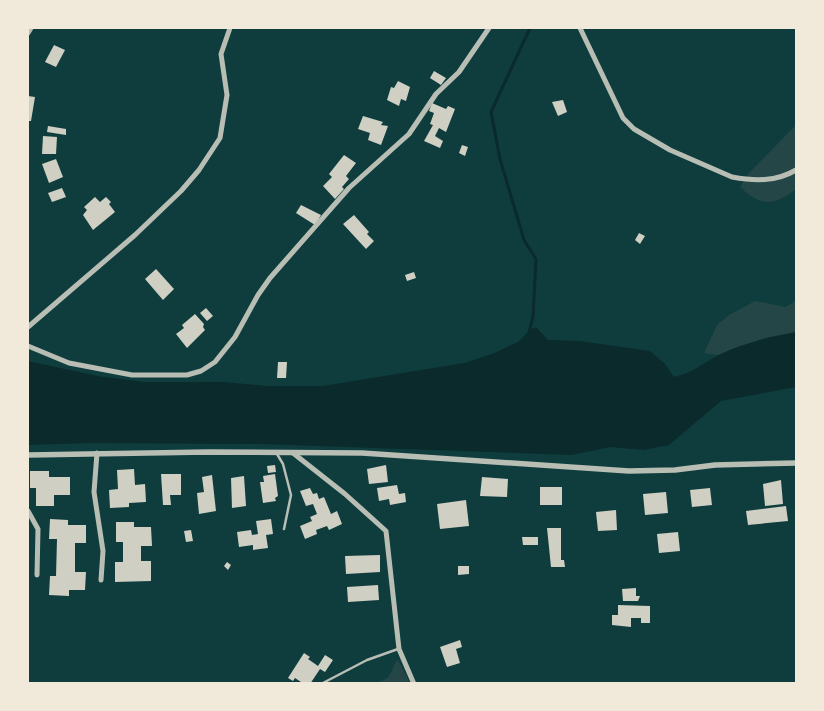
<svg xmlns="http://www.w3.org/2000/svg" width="824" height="711" viewBox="0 0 824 711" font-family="'Asap Condensed',sans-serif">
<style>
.green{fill:#244646}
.water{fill:#0a2a2b}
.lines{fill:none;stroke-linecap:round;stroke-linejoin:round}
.stream{stroke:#0a2a2b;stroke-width:3}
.building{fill:#cfcfc3}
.service{stroke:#b8beb3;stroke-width:2.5}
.minor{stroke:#b8beb3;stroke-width:5}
.tertiary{stroke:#b8beb3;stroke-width:5.5}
</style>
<rect width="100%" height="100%" fill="#0f3d3e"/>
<g class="green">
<path d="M796 125V189C774 206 761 207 740 187L748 174Z"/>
<path d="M796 300V332L764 338 718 355 704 353 717 325 729 315 755 301 786 307Z"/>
<path d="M398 660 410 683H355C365 681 379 685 387 678 393 673 392 665 398 660Z"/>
</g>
<path class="water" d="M536 327 548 340 580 341 650 351 665 364 674 377C692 373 703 363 719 355 743 343 770 337 796 332V387L721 401 669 445 644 450 610 447 572 455 261 444 91 443 28 445V361L97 376 144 382H224L268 386H323L464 363 492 354 518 342 530 330Z"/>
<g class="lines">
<path class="stream" d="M529 332 533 317 536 259 524 240 500 159 491 112 530 28"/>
</g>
<g class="building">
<path d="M54 45 65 50 56 67 45 62Z"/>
<path d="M434 71 446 78 441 85 430 78Z"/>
<path d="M398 81 410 87 406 101 401 99 399 106 387 100 391 87 394 88Z"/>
<path d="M28 96 35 97 31 121H28Z"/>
<path d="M563 100 567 112 558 116 552 102Z"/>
<path d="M432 103 446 109 448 106 455 109 446 132 439 128 435 136 443 141 440 148 424 141 433 125 430 124 434 113 429 111Z"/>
<path d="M363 116 383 122 381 125 388 126 381 145 368 140 370 133 358 129Z"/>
<path d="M48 126 66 129V135L47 132Z"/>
<path d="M43 136 57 137 56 154H42Z"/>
<path d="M462 145 468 147 465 156 459 153Z"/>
<path d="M344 155 356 163 346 176 349 179 342 187 344 189 335 199 323 186 332 177 329 174Z"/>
<path d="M56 159 63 177 49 183 42 164Z"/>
<path d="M62 188 66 197 52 202 48 193Z"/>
<path d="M95 197 100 202 106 197 111 202 109 204 115 212 93 230 83 215 87 210 84 207Z"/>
<path d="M301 205 321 215 315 225 296 213Z"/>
<path d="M354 215 369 232 367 234 374 241 366 249 343 224Z"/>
<path d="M639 233 645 236 640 244 635 240Z"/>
<path d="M156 269 174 289 163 300 145 279Z"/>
<path d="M414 272 416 278 407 281 405 275Z"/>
<path d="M206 308 213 316 207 321 200 313Z"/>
<path d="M195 314 204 324 203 327 205 330 187 348 176 334 184 328 182 325Z"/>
<path d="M278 362H287L286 378H277Z"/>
<path d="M275 465 276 472 268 473 267 466Z"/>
<path d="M386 465 388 482 369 484 367 469Z"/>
<path d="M134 469 135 485 145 484 146 502 129 503V507L110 508 109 490 118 489 117 470Z"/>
<path d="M30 471H49V477H70V495H54V506H36V488H30Z"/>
<path d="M161 474H181V495H170L171 505H163Z"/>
<path d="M275 474 278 496 275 498 276 501 263 503 260 482H264L263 476Z"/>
<path d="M212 475 216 511 199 514 197 493 204 492 202 477Z"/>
<path d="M244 476 246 506 232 508 231 478Z"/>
<path d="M482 477 508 479 507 497 480 496Z"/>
<path d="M781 480 783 504 765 506 763 484Z"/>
<path d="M397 485 399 494 405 493 406 502 390 505 389 499 379 501 377 488Z"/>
<rect x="540" y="487" width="22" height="18"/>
<path d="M310 488 313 494 317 493 319 499 324 497 331 514 337 511 342 524 329 530 327 526 316 530 317 534 305 539 300 526 312 521 310 517 317 514 313 504 306 506 300 491Z"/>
<path d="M710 488 712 505 692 507 690 490Z"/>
<path d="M666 492 668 513 645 515 643 494Z"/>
<path d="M466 500 469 526 440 529 437 504Z"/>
<path d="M786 506 788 521 748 525 746 511Z"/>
<path d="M616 510 617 530 598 531 596 512Z"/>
<path d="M50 519 68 520V525H86V543H75V572H86L85 590H69V596L49 595 50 576H56L57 539H49Z"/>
<path d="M271 519 273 534 266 535 268 548 253 550V545L239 547 237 532 251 530 252 535 258 534 256 521Z"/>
<path d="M116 522H134V527H151L152 546H141V561H151V581L115 582V562H123V542H116Z"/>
<path d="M547 528H561V560H564L565 567H551Z"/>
<path d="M191 530 193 541 186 542 184 531Z"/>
<path d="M678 532 680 551 659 553 657 534Z"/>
<path d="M522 537H538V545H523Z"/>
<path d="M380 555V572L346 574 345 556Z"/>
<path d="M227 562 231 565 228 570 224 566Z"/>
<path d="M458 566H469V574L458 575Z"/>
<path d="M378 585 379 600 348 602 347 587Z"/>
<path d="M636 588V596H640L638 601H623L622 589Z"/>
<path d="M618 605 650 606V623H641V618H631V627L612 625V615H618Z"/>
<path d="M460 640 462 647 456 649 460 663 447 667 440 647Z"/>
<path d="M304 653 310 657 308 659 318 666 325 655 333 660 325 672 320 669 310 684H304L295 678 293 681 288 678Z"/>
</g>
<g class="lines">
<g class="service">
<path d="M277 454 283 464 291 495 284 529"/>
<path d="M321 684 367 660 398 649"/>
</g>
<g class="minor">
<path d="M580 28 623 118 634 129 670 150 732 177C754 181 776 182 796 170"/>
<path d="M28 33 31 28"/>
<path d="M28 327 135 235 181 191 199 170 220 138 227 95 221 54 230 28"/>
<path d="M28 346 69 363 132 375H187L201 371 215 362 235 337 258 295 270 278 349 188 409 134 436 94 459 72 489 28"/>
<path d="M97 453 94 492 103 551 101 580"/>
<path d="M293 453 345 494 386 531 399 649 414 684"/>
<path d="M28 511 38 529 37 575"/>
</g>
<path class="tertiary" d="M28 455 208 452 362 453 629 471 675 470 715 465 796 463"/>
</g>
<rect width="824" height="711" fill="none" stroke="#f1e9da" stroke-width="58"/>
</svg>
